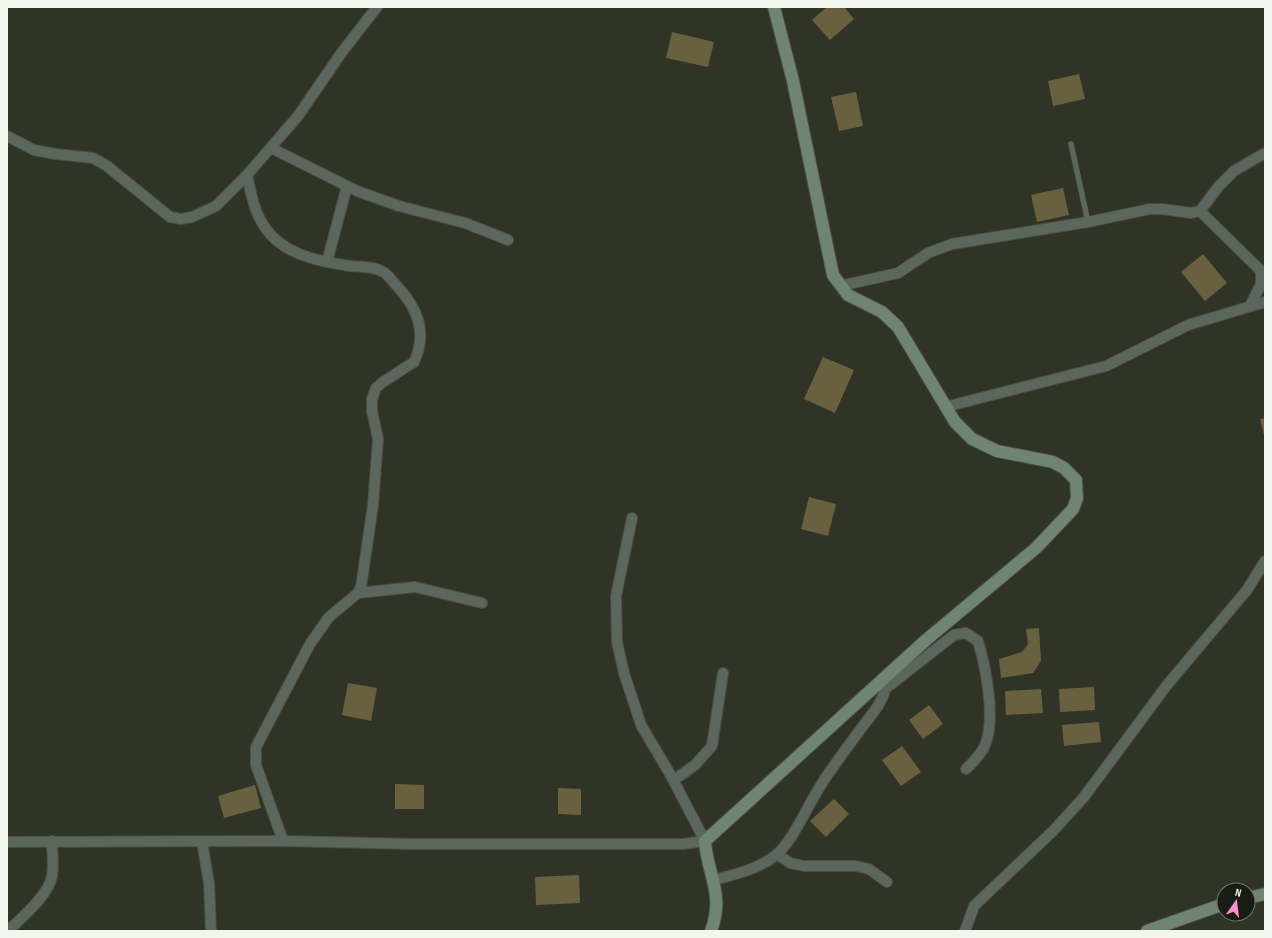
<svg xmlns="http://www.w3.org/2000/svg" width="1272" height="938" viewBox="0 0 1272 938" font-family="'Sofia Sans Condensed',sans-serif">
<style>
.building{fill:#696040}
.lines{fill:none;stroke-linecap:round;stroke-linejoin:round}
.lane-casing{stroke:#4b4f43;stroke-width:6}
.street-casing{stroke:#4b4f43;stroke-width:12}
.secondary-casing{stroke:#4b4f43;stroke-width:14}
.lane{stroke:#5b675c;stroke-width:5}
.street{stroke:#5b675c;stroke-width:10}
.secondary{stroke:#708474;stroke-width:12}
</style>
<rect width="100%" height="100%" fill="#303427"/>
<g class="building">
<path d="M827 7H844L854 19 830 40 812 20Z"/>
<path d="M672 32 714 42 708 67 666 58Z"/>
<path d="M1079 74 1085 99 1053 106 1048 81Z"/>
<path d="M856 92 863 126 839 131 831 97Z"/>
<path d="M1063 188 1069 215 1037 222 1031 195Z"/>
<path d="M1203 254 1227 283 1205 301 1181 272Z"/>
<path d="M823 357 854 370 835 413 804 399Z"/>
<path d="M1265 418V435H1264L1260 419Z"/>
<path d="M809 497 836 504 828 536 801 529Z"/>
<path d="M1039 628 1041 661 1033 673 1001 678 999 659 1022 652 1028 644 1026 629Z"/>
<path d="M348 683 377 688 371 721 342 715Z"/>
<path d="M1094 687 1095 710 1060 712 1059 689Z"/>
<path d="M1041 689 1043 713 1006 715 1005 691Z"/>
<path d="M929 705 943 724 923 739 909 720Z"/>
<path d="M1099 722 1101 742 1064 746 1062 725Z"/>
<path d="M902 746 921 772 901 786 882 760Z"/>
<path d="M395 784 424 785V809H395Z"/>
<path d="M255 785 261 808 224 818 218 796Z"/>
<path d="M558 788 581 789V815L558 814Z"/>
<path d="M834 799 849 814 826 837 810 821Z"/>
<path d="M579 875 580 903 536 905 535 877Z"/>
</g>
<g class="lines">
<g class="lane-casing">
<path id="lane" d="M1071 144 1088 222"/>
</g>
<g class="street-casing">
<g id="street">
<path d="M7 136 34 150 55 154 93 158 107 166 170 217 181 219 192 217 216 206 247 175 298 116 342 52 377 7"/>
<path d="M271 148 357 191 399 206 465 223 508 240"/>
<path d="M247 175C252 199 256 221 274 238 294 257 324 262 350 266 361 267 374 266 383 272 388 274 392 281 396 285 417 307 428 333 414 362L383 382 376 388 372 399V411L378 439 373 505 361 587 358 593 329 617 310 644 256 747V765L283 841"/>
<path d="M1200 211 1261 271V284L1250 306"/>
<path d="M327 262 347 186"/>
<path d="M840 286 898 273 928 253 952 244 1088 222 1150 209H1162L1191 213 1200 211 1219 186 1234 171 1265 153"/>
<path d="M945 407 1106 366 1188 325 1265 302"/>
<path d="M358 593 415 587 482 603"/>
<path d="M885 689 954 635 966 633 978 641C986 668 996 719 985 745 981 755 973 762 966 769"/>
<path d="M674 780 695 765 712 746 723 673"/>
<path d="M7 842 283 841 413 844H683L705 841 670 774 641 725 624 673 617 642 616 596 632 518"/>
<path d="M202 842 209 883 211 931"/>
<path d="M777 854 790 863 804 866H856L869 869 887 882"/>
<path d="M714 880C736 874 759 869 776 855 793 841 808 805 821 785 838 758 859 732 878 706L884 694 885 678"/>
<path d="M8 931C21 918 49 895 52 876 54 864 52 853 52 841"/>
<path d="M965 931 974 906 1053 831 1084 797 1167 685 1247 590 1265 561"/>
</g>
</g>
<g class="secondary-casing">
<g id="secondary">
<path d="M1248 898 1265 894"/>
<path d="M711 931C725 893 707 875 705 841L926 640 1036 548 1073 509 1077 498 1076 480 1064 468 1053 462 997 451 972 439 955 422 898 327 882 312 848 295 833 275 793 81 774 7"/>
<path d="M1147 931 1224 904"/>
</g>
</g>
<use href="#lane" class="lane"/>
<use href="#street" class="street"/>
<use href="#secondary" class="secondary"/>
</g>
<rect width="1272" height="938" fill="none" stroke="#f3f6ed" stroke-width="16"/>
<g transform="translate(1236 902) rotate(14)"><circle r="19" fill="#191b15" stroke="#70736b"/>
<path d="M0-3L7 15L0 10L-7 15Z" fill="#f890cc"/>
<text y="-6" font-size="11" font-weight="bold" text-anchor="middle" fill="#f3f6ed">N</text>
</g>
</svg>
